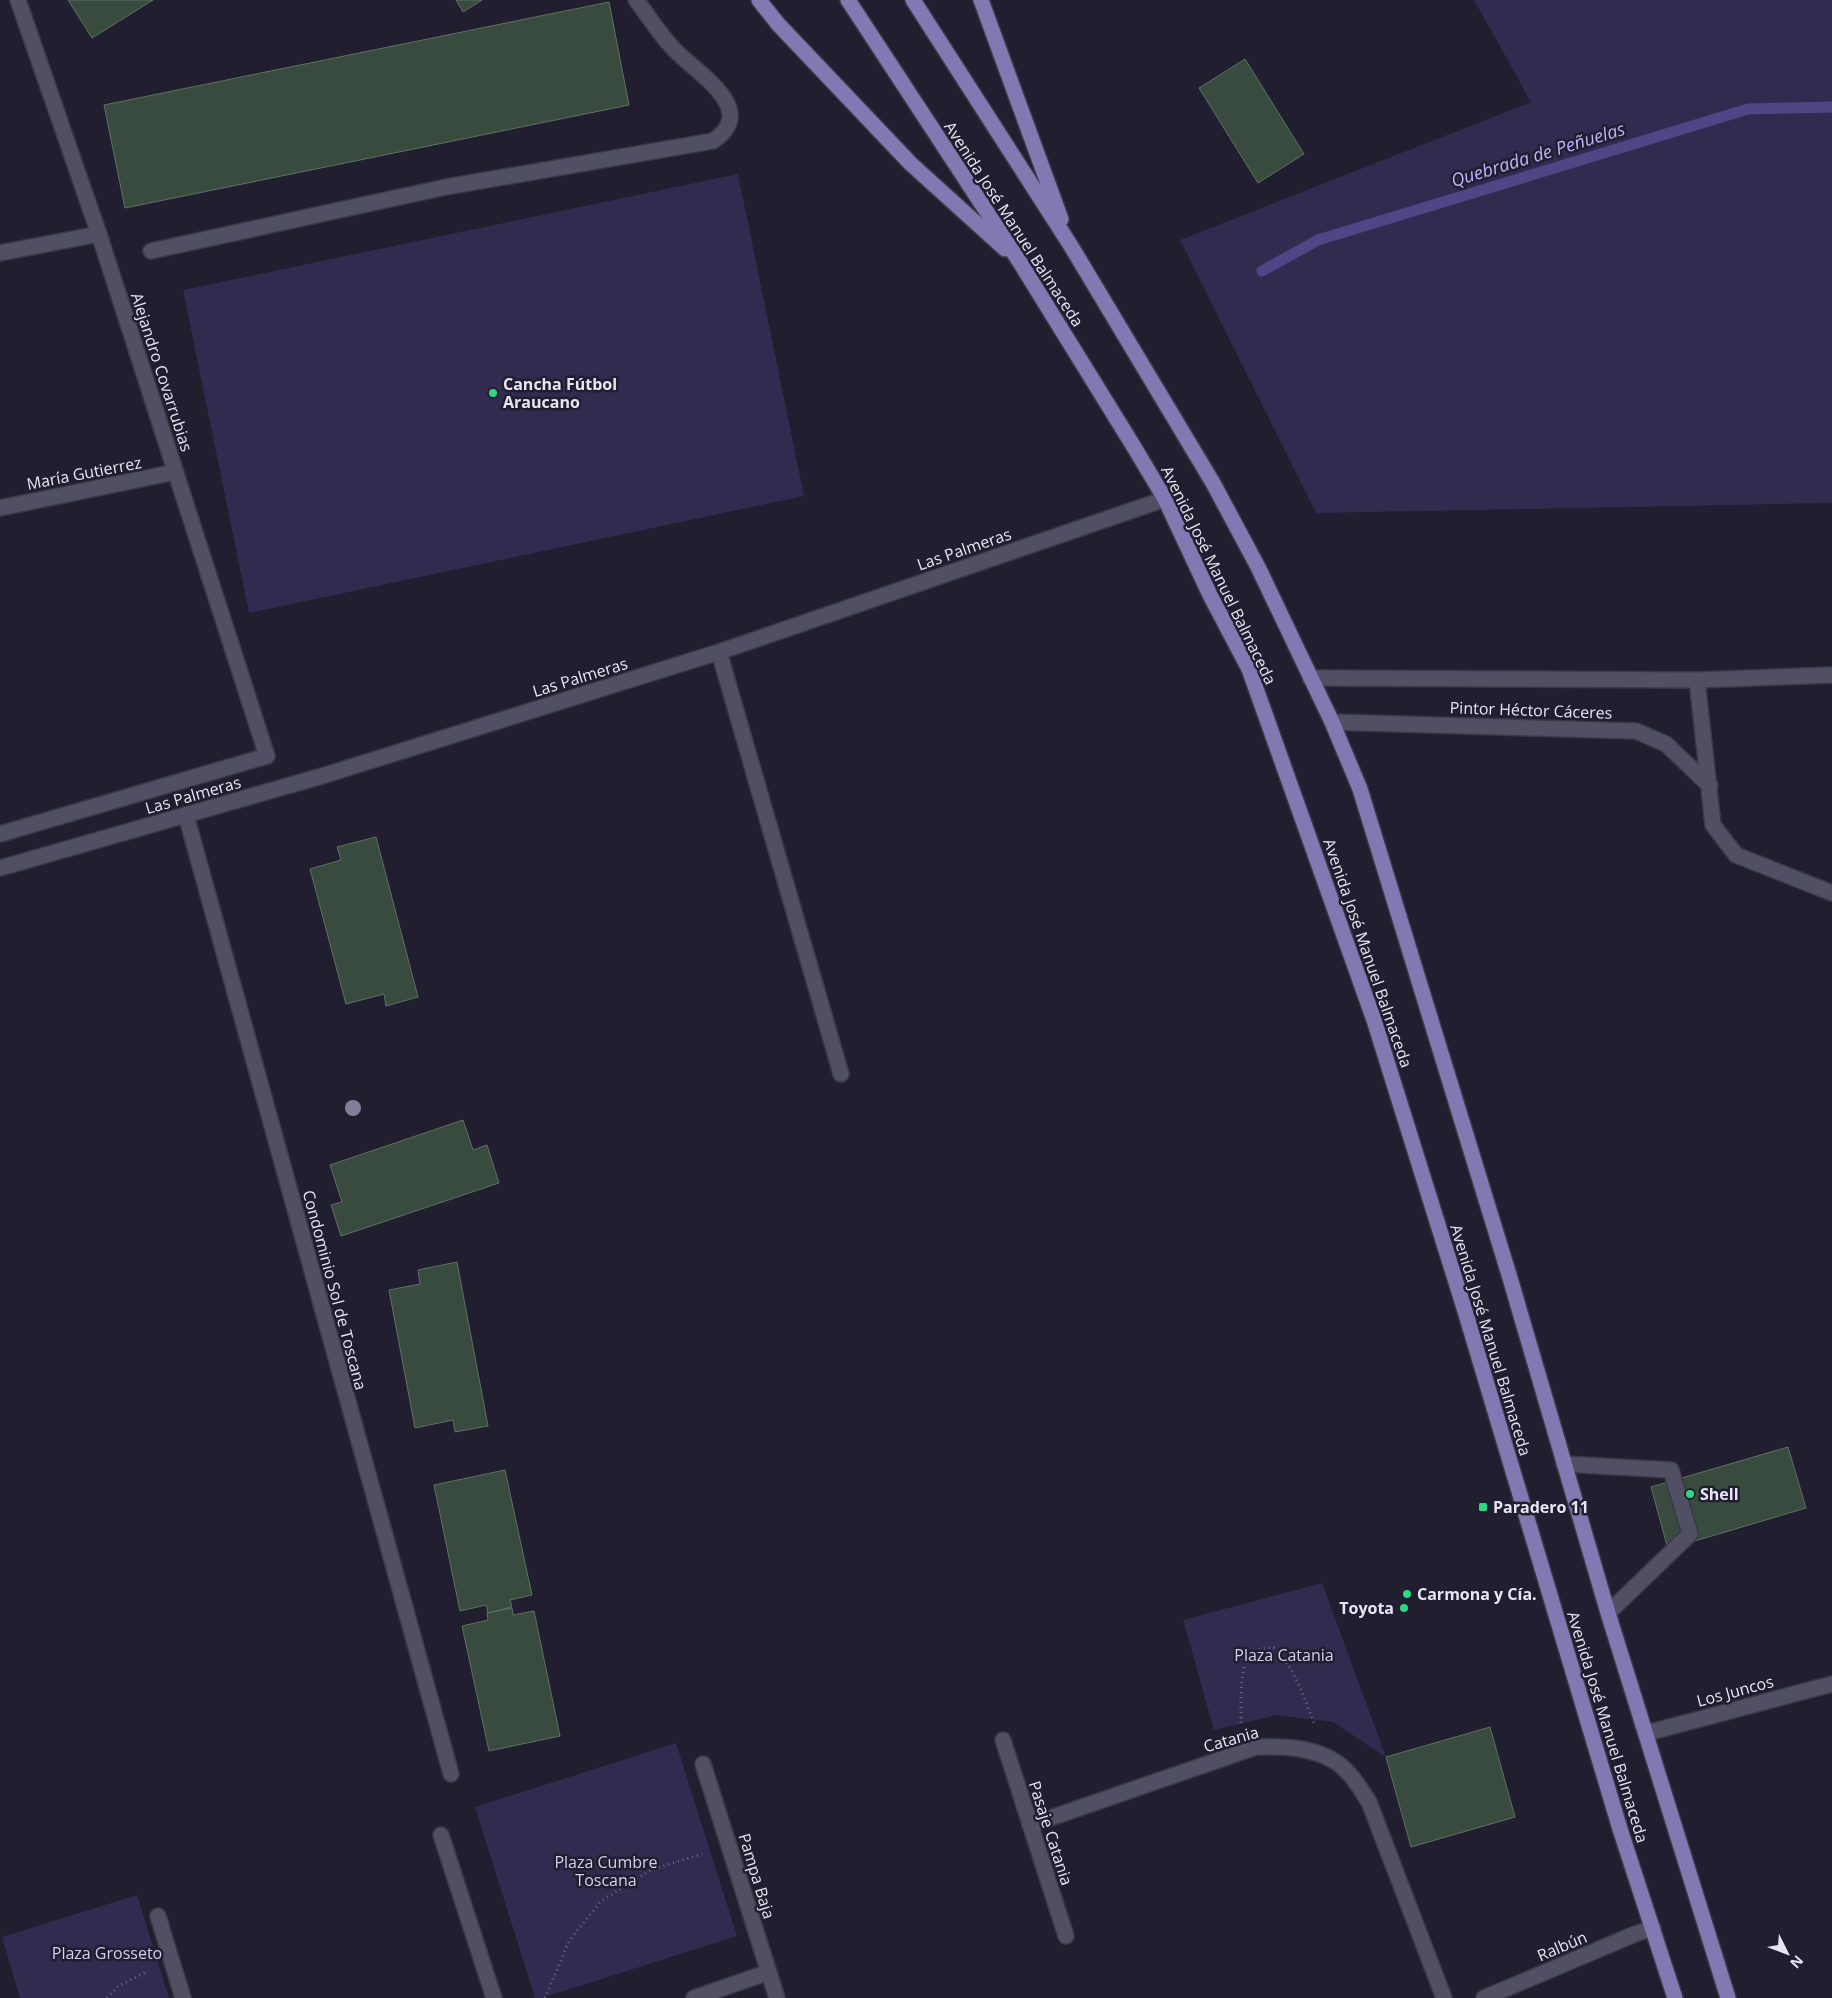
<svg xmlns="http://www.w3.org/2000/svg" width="1832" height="1998" viewBox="0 0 1832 1998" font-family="'Open Sans',sans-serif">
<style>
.green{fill:#302b4f}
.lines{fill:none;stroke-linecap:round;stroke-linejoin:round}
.stream{stroke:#514685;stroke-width:11}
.building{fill:#384b3e;stroke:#5e7264}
.service-casing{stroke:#3a3947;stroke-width:18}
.minor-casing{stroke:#3a3947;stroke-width:18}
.primary-casing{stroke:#3a3947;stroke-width:18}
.path{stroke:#6b6a79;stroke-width:3;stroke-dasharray:1 4;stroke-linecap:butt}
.service{stroke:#514f63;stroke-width:15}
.minor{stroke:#514f63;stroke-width:15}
.primary{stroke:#817ab2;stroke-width:15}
.tree{fill:#827f9b}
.poi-dot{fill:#2dd883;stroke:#201e2f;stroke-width:2}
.labels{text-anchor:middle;stroke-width:5;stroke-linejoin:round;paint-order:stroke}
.street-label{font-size:16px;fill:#e6e5f1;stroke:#201e2f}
.poi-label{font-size:16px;font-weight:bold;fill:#e6e5f1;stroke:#201e2f;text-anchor:start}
.park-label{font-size:16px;fill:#d2cff4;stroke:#201e2f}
.water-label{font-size:18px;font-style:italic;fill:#bdb4ff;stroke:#201e2f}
</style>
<rect width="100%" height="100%" fill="#201e2f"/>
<g class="green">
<path d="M1474 0H1832V503L1316 513 1180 240 1531 102Z"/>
<path d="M738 174 804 496 249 613 183 290Z"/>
<path d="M1322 1583 1386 1757 1333 1722 1277 1715 1214 1730 1183 1620Z"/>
<path d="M676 1743 737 1936 542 1998H535L475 1807Z"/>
<path d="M137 1895 169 1998H20L2 1937Z"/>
</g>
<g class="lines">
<path class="stream" d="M1262 271 1318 240 1748 109 1832 107"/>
</g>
<g class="building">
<path d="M68 0H153L92 38Z"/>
<path d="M456 0H482L463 12Z"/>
<path d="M609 2 629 105 125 208 104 105Z"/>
<path d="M1245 59 1304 154 1258 183 1199 88Z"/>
<path d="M376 837 418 997 386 1006 384 994 346 1004 310 869 341 860 337 847Z"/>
<path d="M463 1120 473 1150 487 1145 499 1183 341 1236 331 1205 342 1202 330 1165Z"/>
<path d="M457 1262 488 1426 455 1432 453 1420 415 1428 389 1290 420 1284 418 1270Z"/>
<path d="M1788 1447 1806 1508 1668 1549 1651 1487Z"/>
<path d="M505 1470 532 1595 510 1600 512 1607 488 1613 486 1605 460 1611 434 1485Z"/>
<path d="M512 1608 513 1615 534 1611 560 1736 489 1751 462 1626 488 1620 487 1613Z"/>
<path d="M1490 1727 1515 1817 1411 1847 1386 1757Z"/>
</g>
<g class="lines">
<g class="service-casing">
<g id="service">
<path d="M151 251 446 187 713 141C762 108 692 71 671 46 658 32 648 15 636 0"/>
<path d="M719 652 841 1074"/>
<path d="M1564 1464 1671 1470 1690 1534 1608 1613"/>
</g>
</g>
<g class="minor-casing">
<g id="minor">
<path d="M0 253 99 234"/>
<path d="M0 508 175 472"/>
<path d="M1310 678 1697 680 1832 675"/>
<path d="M1697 680 1713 825 1736 855 1832 893"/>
<path d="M1332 722 1636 731 1666 744 1710 786"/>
<path d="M186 815 451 1774"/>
<path d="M0 834 267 756 99 234 18 0"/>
<path d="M0 868 322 776 719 652 1165 499"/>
<path d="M1647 1733 1832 1684"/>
<path d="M1003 1740 1066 1936"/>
<path d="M703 1764 777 1998"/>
<path d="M1030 1825 1256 1747C1283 1746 1313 1747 1336 1762 1350 1771 1360 1788 1369 1802L1444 1998"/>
<path d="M441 1835 494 1998"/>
<path d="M158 1916 183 1998"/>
<path d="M694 1998 769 1972"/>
<path d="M1484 1998 1635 1934 1653 1928"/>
</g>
</g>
<g class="primary-casing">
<g id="primary">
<path d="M759 0 778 24 911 164 1005 249"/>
<path d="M848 0 1021 264 1134 447 1165 499 1210 595 1249 669 1374 1020 1465 1311 1620 1829 1675 1998"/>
<path d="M913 0 1071 246 1213 483 1258 567 1332 722 1360 789 1510 1278 1608 1613 1728 1998"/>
<path d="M981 0 1061 219"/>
</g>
</g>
<g class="path">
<path d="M1241 1723C1241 1705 1239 1668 1250 1655 1256 1649 1265 1648 1273 1647 1294 1665 1304 1698 1314 1723"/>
<path d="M107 1998 118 1986 146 1972"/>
<path d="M545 1998 569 1941 601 1901 651 1870 702 1854"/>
</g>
<use href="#service" class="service"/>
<use href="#minor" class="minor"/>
<use href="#primary" class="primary"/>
</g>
<circle class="tree" cx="353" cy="1108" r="8"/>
<g class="poi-dot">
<circle cx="493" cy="393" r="5"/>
<circle cx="1690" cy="1494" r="5"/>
<rect x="1478" y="1502" width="10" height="10" rx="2.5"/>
<circle cx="1407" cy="1594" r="5"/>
<circle cx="1404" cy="1608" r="5"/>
</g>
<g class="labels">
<g class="street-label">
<text transform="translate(1014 224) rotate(57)" y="6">Avenida José Manuel Balmaceda</text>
<text transform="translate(162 372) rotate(72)" y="6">Alejandro Covarrubias</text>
<text transform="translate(84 473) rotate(-11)" y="6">María Gutierrez</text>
<text transform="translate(964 549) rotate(-19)" y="6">Las Palmeras</text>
<text transform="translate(1219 575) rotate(64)" y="6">Avenida José Manuel Balmaceda</text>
<text transform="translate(580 677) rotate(-17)" y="6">Las Palmeras</text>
<text transform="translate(1531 710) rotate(2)" y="6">Pintor Héctor Cáceres</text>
<text transform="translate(193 795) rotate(-16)" y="6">Las Palmeras</text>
<text transform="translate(1368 953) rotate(71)" y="6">Avenida José Manuel Balmaceda</text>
<text transform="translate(335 1290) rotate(75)" y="6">Condominio Sol de Toscana</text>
<text transform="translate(1491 1340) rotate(73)" y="6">Avenida José Manuel Balmaceda</text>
<text transform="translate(1735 1691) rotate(-15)" y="6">Los Juncos</text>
<text transform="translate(1608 1727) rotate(73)" y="6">Avenida José Manuel Balmaceda</text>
<text transform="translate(1231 1739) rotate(-16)" y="6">Catania</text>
<text transform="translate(1051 1833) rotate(72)" y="6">Pasaje Catania</text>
<text transform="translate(757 1876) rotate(73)" y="6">Pampa Baja</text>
<text transform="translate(1562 1946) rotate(-23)" y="6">Ralbún</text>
</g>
<g class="poi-label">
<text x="503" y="390">Cancha Fútbol<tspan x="503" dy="18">Araucano</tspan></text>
<text x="1700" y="1500">Shell</text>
<text x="1493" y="1513">Paradero 11</text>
<text x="1417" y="1600">Carmona y Cía.</text>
<text x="1394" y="1614" text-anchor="end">Toyota</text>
</g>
<g class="park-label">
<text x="1284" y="1661">Plaza Catania</text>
<text x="606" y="1868">Plaza Cumbre<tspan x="606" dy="18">Toscana</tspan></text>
<text x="107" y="1959">Plaza Grosseto</text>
</g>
<g class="water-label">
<text transform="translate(1538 155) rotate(-17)" y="6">Quebrada de Peñuelas</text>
</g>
</g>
<g transform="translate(1787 1953) rotate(132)" stroke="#201e2f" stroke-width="4" paint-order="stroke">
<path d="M0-4L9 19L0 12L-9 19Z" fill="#e6e5f1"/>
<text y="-8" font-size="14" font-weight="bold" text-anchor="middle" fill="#e6e5f1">N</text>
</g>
</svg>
